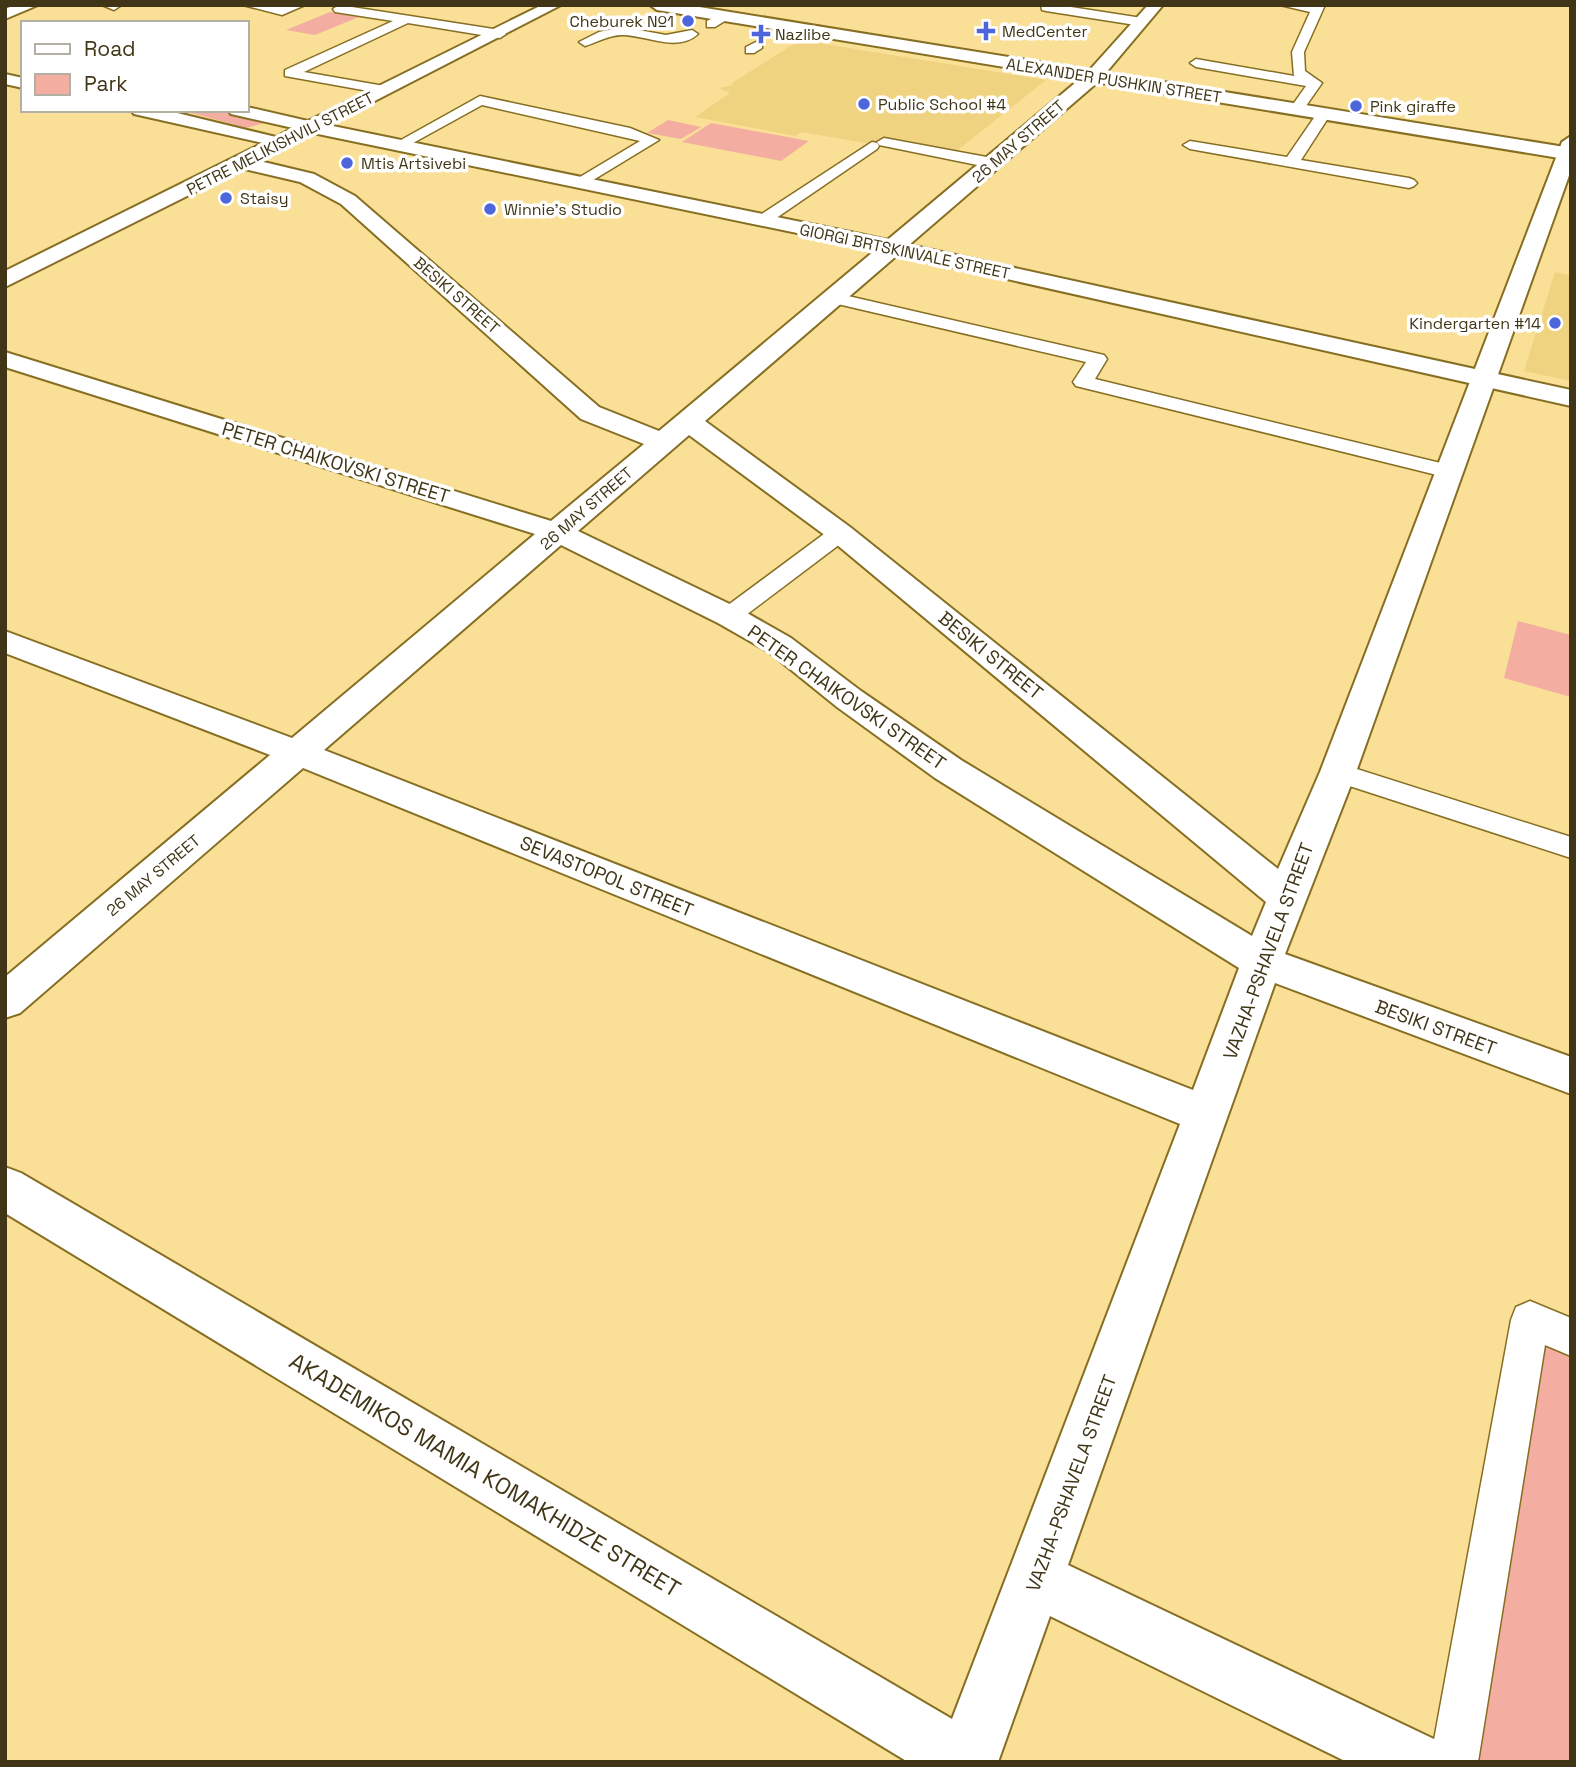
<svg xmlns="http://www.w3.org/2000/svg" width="1576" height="1767" viewBox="0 0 1576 1767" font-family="'Space Grotesk',sans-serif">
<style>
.built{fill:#f0d381}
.green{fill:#f4ada1}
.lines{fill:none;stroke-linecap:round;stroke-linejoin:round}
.lane-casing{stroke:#866e23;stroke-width:3}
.street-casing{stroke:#866e23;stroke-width:4}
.secondary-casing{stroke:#866e23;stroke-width:4}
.lane{fill:#fff;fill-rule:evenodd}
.street{fill:#fff;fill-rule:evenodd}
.secondary{fill:#fff;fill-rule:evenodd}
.poi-dot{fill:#4d66db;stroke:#fff;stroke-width:2.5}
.labels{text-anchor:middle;stroke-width:7;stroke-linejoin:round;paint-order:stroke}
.far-poi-label{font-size:16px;fill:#403617;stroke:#fff;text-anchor:start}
.far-street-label{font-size:16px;fill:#403617;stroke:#fff}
.street-label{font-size:19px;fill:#403617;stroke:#fff}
.near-street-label{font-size:23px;fill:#403617;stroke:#fff}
</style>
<rect width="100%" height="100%" fill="#fae096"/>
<g class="built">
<path d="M800 40 1046 80 948 158 802 132 795 136 695 117 730 93 719 88 733 85 732 83Z"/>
<path d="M1555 272 1571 275V381L1524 371Z"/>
</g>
<g class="green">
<path d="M330 12 359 17 315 35 286 30Z"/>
<path d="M181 110H217L264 120V123L246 128Z"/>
<path d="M668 120 701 127 681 139 647 133Z"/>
<path d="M711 123 809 141 781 161 682 142Z"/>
<path d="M1518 621 1571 635V697L1504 678Z"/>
<path d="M1530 1320 1571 1337V1762H1454Z"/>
</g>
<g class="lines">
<g class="lane-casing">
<g id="lane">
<path d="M102 5H119L120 6 114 10Z"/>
<path d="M243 5H305L282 15Z"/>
<path d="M339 5 500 30 506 34 500 38 408 23 304 72 390 87V93L385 94 285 76V70L393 21 335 12 333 9Z"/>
<path d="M1041 5H1058L1142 18 1148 22 1142 26 1046 11 1042 10Z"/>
<path d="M1280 5H1325L1304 52 1305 71 1322 83 1301 113 1296 114 1289 110 1306 86 1196 67 1190 63 1196 59 1294 76 1292 52 1310 12Z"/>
<path d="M724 12 728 13V19L715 27H707V21Z"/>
<path d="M788 23 792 24V30L775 38 769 34Z"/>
<path d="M622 27 666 35 692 30 698 34C677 53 647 35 622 35 609 35 598 42 585 46L579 42 599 32Z"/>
<path d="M758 41 762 42V48L754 53H746V47Z"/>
<path d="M480 96 630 128 659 140 580 188 572 183 575 180 640 141 482 105 404 148H394L392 145Z"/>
<path d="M1323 111 1330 115 1301 160 1409 178 1414 180 1417 183 1414 186 1409 188 1190 149 1183 145 1190 141 1287 157 1318 112Z"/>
<path d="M884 138 992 158 1000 163 992 168 879 145 877 142Z"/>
<path d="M872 142 877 143 879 146 877 149 769 223H757L755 220 757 217Z"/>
<path d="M835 293 1104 355 1107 359 1095 379 1457 467 1460 472 1457 477 1449 478 1076 386 1073 382 1086 362 829 302 826 298 829 294Z"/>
<path d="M840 526 848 528 851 533 848 538 738 621 729 623 720 621 717 616 720 611 832 528Z"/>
<path d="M1338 763 1571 837V858L1328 779 1324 772 1328 765Z"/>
<path d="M1530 1301 1571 1318V1356L1545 1345 1478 1762H1430L1511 1320 1516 1307Z"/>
</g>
</g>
<g class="street-casing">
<g id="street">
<path d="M15 5H38L5 19V9Z"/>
<path d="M1148 5H1163L1099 81 705 421 850 527 1278 869 1320 772 1562 142 1571 136V170L1356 772 1285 954 1571 1057V1094L1275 983 1068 1565 1436 1740 1445 1762H1347L1050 1616 998 1762H908L5 1213V1167L21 1173 952 1719 1180 1124 303 768 20 1013 5 1018V977L270 755 5 653V631L292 738 535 534 5 367V352L551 521 644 444 581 419 341 204 300 182 236 167 233 163 236 159 243 157 314 174 355 196 599 407 659 431 1087 73ZM689 435 830 539 1266 902 1252 936 961 760 861 691 791 638 740 609 578 531ZM561 545 718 623 769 652 837 707 935 778 1239 968 1193 1090 324 750Z"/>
</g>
</g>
<g class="secondary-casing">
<g id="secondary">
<path d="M542 5H561L328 125 860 234 1571 390V406L860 246 313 133 5 287V271L263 143 134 114 131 110H165L276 137 293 128 231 114 228 110H247V107L308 121Z"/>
<path d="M650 5H687L1571 148V160L657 10Z"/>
<path d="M5 74 23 78V88L5 84Z"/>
</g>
</g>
<use href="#lane" class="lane"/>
<use href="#street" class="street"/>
<use href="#secondary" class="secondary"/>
</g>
<g class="poi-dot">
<circle cx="688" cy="21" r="7"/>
<path d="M982.5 20.5h7v7h7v7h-7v7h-7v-7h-7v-7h7z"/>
<path d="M757.5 23.5h7v7h7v7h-7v7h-7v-7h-7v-7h7z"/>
<circle cx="864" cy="104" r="7"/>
<circle cx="1356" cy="106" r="7"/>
<circle cx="347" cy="163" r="7"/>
<circle cx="226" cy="198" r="7"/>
<circle cx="490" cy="209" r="7"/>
<circle cx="1555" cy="323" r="7"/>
</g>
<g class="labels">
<g class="far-poi-label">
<text x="674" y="27" text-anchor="end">Cheburek №1</text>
<text x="1002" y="37">MedCenter</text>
<text x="775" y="40">Nazlibe</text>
<text x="878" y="110">Public School #4</text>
<text x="1370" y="112">Pink giraffe</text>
<text x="361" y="169">Mtis Artsivebi</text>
<text x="240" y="204">Staisy</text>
<text x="504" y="215">Winnie's Studio</text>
<text x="1541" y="329" text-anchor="end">Kindergarten #14</text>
</g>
<g class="far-street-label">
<text transform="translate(1114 80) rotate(9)" y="6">ALEXANDER PUSHKIN STREET</text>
<text transform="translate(1018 141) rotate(-41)" y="6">26 MAY STREET</text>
<text transform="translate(280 143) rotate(-27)" y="6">PETRE MELIKISHVILI STREET</text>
<text transform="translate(905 251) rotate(12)" y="6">GIORGI BRTSKINVALE STREET</text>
<text transform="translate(457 295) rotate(41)" y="6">BESIKI STREET</text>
<text transform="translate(586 508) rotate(-41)" y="6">26 MAY STREET</text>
<text transform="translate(153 875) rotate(-40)" y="6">26 MAY STREET</text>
</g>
<g class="street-label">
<text transform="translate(336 462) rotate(17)" y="7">PETER CHAIKOVSKI STREET</text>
<text transform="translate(991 655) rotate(39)" y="7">BESIKI STREET</text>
<text transform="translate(847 697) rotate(35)" y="7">PETER CHAIKOVSKI STREET</text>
<text transform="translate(607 876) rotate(22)" y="7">SEVASTOPOL STREET</text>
<text transform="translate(1268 951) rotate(-70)" y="7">VAZHA-PSHAVELA STREET</text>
<text transform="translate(1436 1027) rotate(20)" y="7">BESIKI STREET</text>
<text transform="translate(1071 1483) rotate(-70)" y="7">VAZHA-PSHAVELA STREET</text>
</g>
<g class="near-street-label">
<text transform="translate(485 1475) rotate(31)" y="8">AKADEMIKOS MAMIA KOMAKHIDZE STREET</text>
</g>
</g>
<rect width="1576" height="1767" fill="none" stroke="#403617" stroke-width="14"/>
<rect x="21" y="21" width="228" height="91" fill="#ffffff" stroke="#b3afa2" stroke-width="2"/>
<rect x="35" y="44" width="35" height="10" fill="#ffffff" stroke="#b3afa2" stroke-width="2"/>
<text x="84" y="56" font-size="21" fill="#403617">Road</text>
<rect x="35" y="74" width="35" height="21" fill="#f4ada1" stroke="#b3afa2" stroke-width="2"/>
<text x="84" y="91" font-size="21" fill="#403617">Park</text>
</svg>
